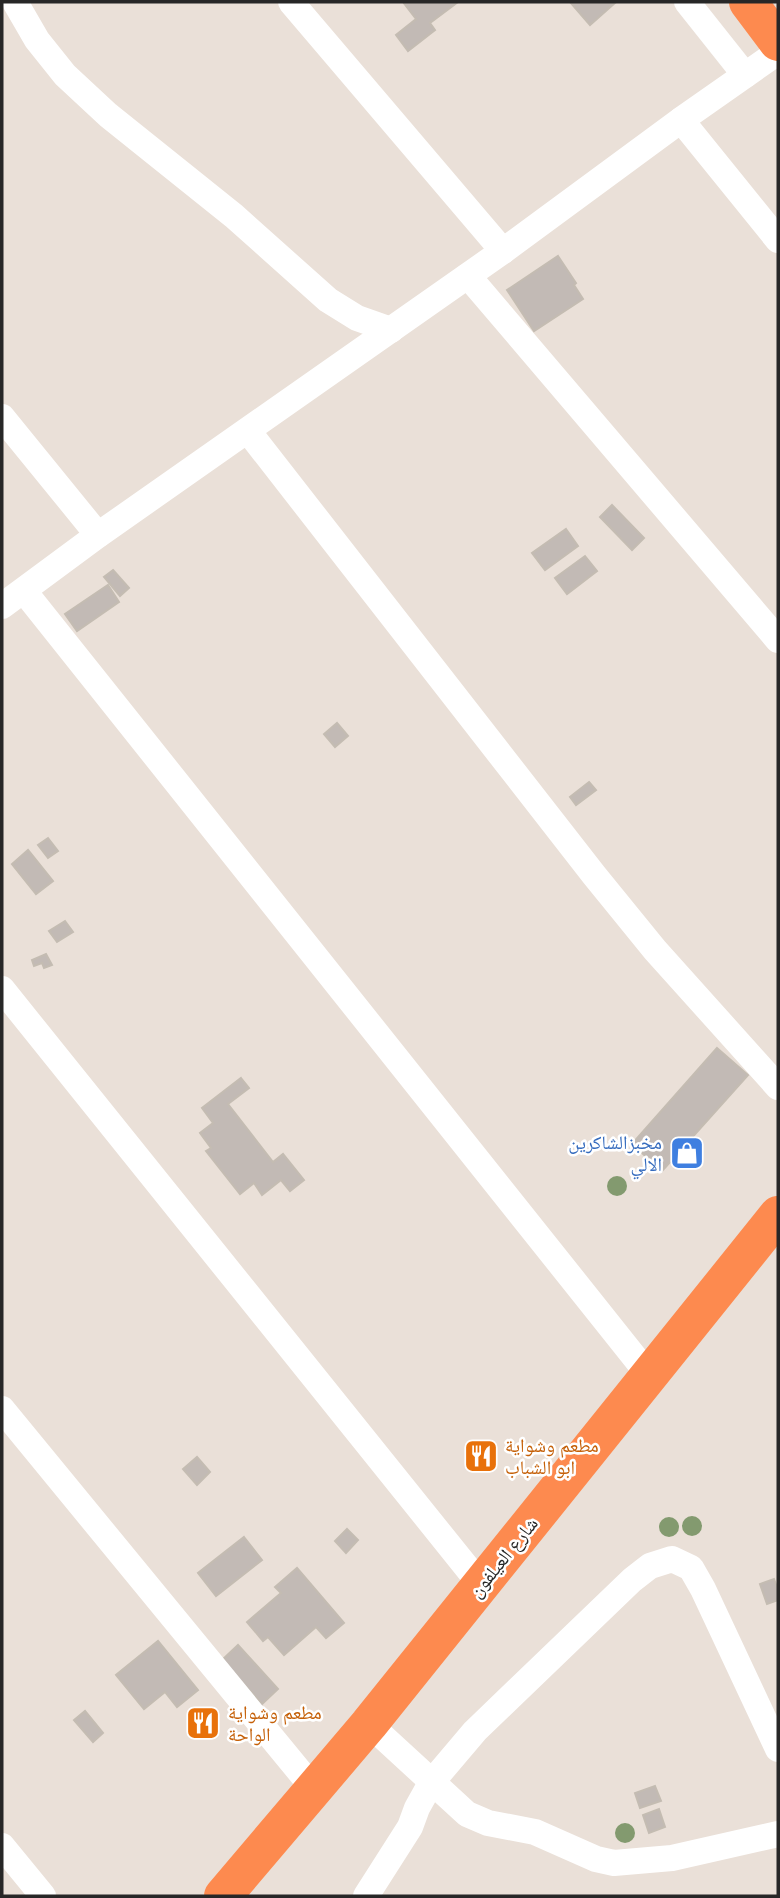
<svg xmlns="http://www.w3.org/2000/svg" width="780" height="1898" viewBox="0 0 780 1898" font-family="Quicksand,'Noto Naskh Arabic',sans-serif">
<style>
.building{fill:#c2bab5;stroke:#c4bcb2;stroke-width:2}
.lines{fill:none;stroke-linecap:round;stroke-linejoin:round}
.street{stroke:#fff;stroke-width:26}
.highway{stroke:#fd8a4f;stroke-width:38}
.tree{fill:#839a6f}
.labels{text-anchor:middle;stroke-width:5;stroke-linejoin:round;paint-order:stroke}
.shop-label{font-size:19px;fill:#366cbe;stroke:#fff;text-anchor:end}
.food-label{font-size:19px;fill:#c56008;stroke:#fff;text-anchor:start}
.street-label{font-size:19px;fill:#272727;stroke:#fff}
</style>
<rect width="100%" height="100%" fill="#eae0d8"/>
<g class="building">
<path d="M403 2H458L430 23 435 30 408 51 396 35 416 19Z"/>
<path d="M570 2H616L590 25Z"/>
<path d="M558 256 576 283 574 285 583 299 534 331 507 290Z"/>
<path d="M612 505 644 538 632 550 600 517Z"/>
<path d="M566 529 578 546 545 570 532 553Z"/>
<path d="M585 556 597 571 567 594 555 578Z"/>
<path d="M113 570 129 588 120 596 104 577Z"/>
<path d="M108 585 119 602 77 631 65 614Z"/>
<path d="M337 723 348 736 335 747 324 734Z"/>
<path d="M589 782 596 790 576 805 570 797Z"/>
<path d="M48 838 58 851 48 858 38 845Z"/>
<path d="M28 850 53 881 36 894 12 864Z"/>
<path d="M65 921 73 932 57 942 49 931Z"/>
<path d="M46 954 52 965 44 968 42 963 34 966 32 960Z"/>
<path d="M717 1048 748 1075 662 1171 632 1144Z"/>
<path d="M241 1078 249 1088 228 1104 273 1162 283 1154 304 1180 290 1191 281 1180 262 1195 254 1183 240 1194 206 1151 211 1148 200 1133 213 1123 202 1108Z"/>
<path d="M197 1457 210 1472 197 1485 183 1469Z"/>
<path d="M347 1529 358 1540 346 1553 335 1541Z"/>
<path d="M244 1537 262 1560 216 1596 198 1573Z"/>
<path d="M297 1568 344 1623 326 1638 316 1627 284 1655 268 1637 263 1641 247 1622 281 1593 275 1587Z"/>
<path d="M774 1579 778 1590V1600L767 1604 760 1584Z"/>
<path d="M158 1641 198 1690 177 1707 165 1692 144 1709 116 1675Z"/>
<path d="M238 1645 278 1689 262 1704 222 1660Z"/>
<path d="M85 1711 103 1733 93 1742 74 1720Z"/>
<path d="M655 1786 661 1801 640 1808 635 1793Z"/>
<path d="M659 1809 665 1827 649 1833 643 1815Z"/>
</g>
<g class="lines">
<g class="street">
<path d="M15 2 37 40 65 75 108 115 234 216 328 300 357 318 391 330"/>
<path d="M291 2 503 251"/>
<path d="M687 2 745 75"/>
<path d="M681 120 778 240"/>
<path d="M468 276 778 640"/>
<path d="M2 417 98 535"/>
<path d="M248 431 594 875 655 950 778 1087"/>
<path d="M24 591 648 1374"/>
<path d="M2 606 98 535 503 251 681 120 778 52"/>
<path d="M2 989 481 1585"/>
<path d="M2 1409 314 1789"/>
<path d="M369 1724 467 1814 488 1823 535 1832 596 1859 614 1863 672 1858 778 1834"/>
<path d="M2 1846 43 1896"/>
<path d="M366 1896 410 1827 417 1808 431 1783 475 1731 632 1580 650 1566 672 1559 691 1568 703 1589 778 1749"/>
</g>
<g class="highway">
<path d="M748 2 778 42"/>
<path d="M223 1896 369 1724 778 1215"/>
</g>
</g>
<g class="tree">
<circle cx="617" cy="1186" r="10"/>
<circle cx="692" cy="1526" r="10"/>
<circle cx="669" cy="1527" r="10"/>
<circle cx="625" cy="1833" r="10"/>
</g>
<defs>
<g id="shop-square" transform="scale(1.75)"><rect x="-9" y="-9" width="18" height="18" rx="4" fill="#3f7fe0" stroke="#fff"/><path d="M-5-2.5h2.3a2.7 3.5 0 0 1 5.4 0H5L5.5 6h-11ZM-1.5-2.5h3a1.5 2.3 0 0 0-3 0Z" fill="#fff"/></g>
<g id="restaurant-square" transform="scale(1.75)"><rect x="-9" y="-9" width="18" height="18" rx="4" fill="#e8710a" stroke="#fff"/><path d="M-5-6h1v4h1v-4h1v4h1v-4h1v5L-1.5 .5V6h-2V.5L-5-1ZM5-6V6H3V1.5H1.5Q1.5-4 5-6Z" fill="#fff"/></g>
</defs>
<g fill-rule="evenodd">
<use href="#shop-square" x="687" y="1153"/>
<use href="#restaurant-square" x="481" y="1456"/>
<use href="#restaurant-square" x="203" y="1723"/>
</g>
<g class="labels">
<g class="shop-label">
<text x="662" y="1149">مخبزالشاكرين<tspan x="662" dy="22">الالي</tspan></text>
</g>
<g class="food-label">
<text x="505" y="1452">مطعم وشواية<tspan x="505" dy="22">ابو الشباب</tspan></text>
<text x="228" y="1719">مطعم وشواية<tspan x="228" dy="22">الواحة</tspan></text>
</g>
<g class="street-label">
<text transform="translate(503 1557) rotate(-51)" y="7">شارع العيلفون</text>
</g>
</g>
<rect width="780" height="1898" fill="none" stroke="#272727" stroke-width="7"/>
</svg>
